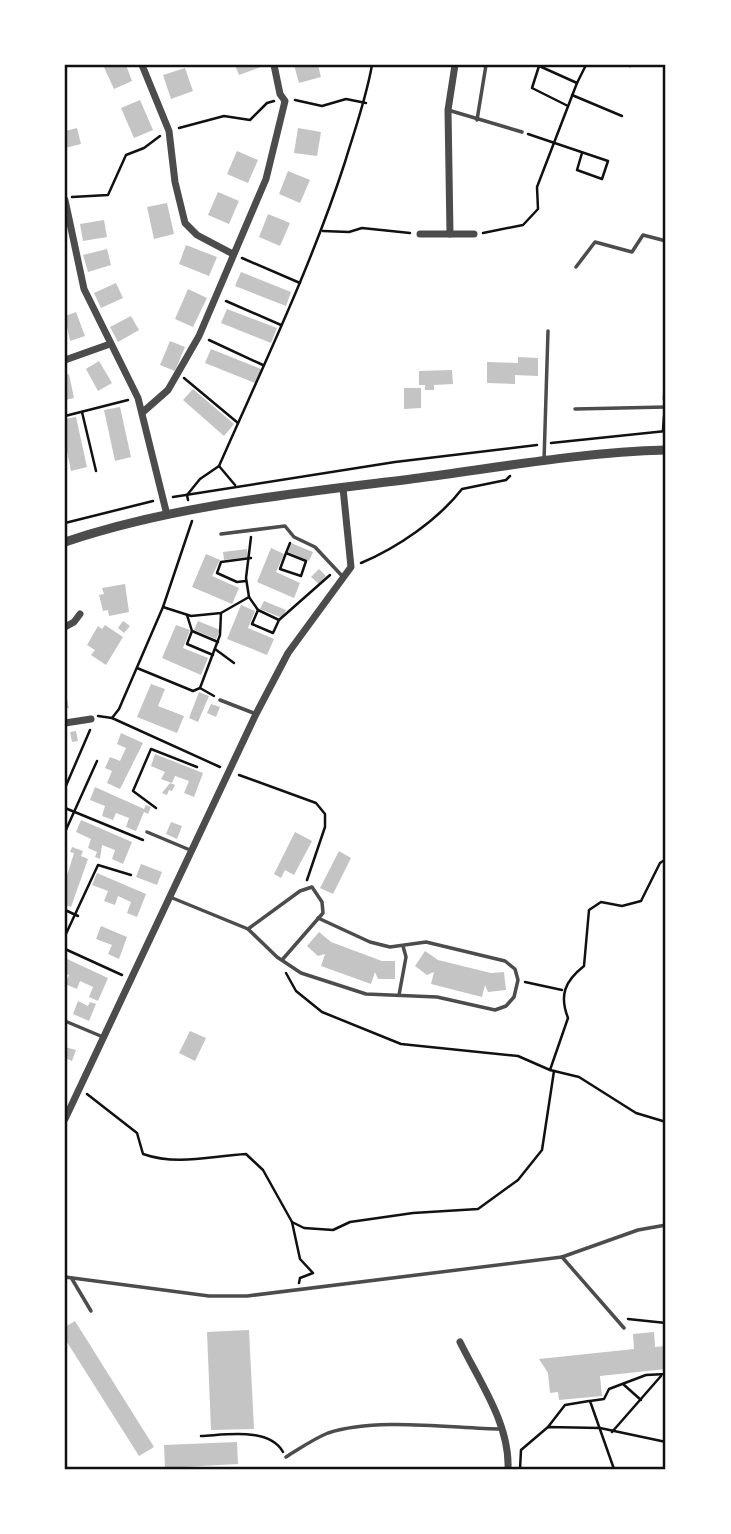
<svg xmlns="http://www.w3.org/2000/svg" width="731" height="1534" viewBox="0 0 731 1534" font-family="Signika,sans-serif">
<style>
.building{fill:#c4c4c4}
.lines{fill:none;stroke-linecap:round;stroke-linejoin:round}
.path{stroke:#111;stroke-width:2.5}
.service{stroke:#4c4c4c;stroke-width:3.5}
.minor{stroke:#4c4c4c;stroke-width:7}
.tertiary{stroke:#4c4c4c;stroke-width:9}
.neatline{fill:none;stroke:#111;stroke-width:2.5}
</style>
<rect width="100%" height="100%" fill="#fff"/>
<g class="building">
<path d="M103 65H126L132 81 114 89Z"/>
<path d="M235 65H260L261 67 239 75Z"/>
<path d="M294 65H318L321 77 299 83Z"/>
<path d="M185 68 193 91 171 99 163 75Z"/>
<path d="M140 100 153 130 134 138 121 108Z"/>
<path d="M77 128 81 144 65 148V131Z"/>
<path d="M298 128 321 132 317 156 294 153Z"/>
<path d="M237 151 258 160 248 183 227 174Z"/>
<path d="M288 171 310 180 300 203 279 194Z"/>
<path d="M218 192 239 201 229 224 208 215Z"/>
<path d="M167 203 174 234 154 239 147 207Z"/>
<path d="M268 214 290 223 280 246 259 237Z"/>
<path d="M104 220 107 237 83 241 80 224Z"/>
<path d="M186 245 217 257 209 276 179 264Z"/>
<path d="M107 249 111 265 88 272 83 255Z"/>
<path d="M241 272 291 292 286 306 235 286Z"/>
<path d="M116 283 123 298 101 308 94 293Z"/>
<path d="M188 289 207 298 193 327 175 319Z"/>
<path d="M227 309 277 328 271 343 221 323Z"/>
<path d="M76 312 85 336 70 341 65 316Z"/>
<path d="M131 316 139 330 118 342 110 327Z"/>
<path d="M170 341 185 347 175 371 160 365Z"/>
<path d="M211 349 261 369 255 383 205 363Z"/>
<path d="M518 357 538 358V376L515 375V384L487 383V362L518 363Z"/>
<path d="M99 361 112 383 98 391 86 369Z"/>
<path d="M452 370 453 384 434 385V390H425V385H419V371Z"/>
<path d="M69 374 74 398 65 400V375Z"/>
<path d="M404 388H421V408L404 409Z"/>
<path d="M193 389 234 424 224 436 183 400Z"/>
<path d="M120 407 131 457 115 461 104 410Z"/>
<path d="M76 417 87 467 71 471 65 441V419Z"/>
<path d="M291 543 313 552 309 561 288 552Z"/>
<path d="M271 548 284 554 276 572 300 583 294 598 257 582Z"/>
<path d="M247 549 248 557 224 560 223 552Z"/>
<path d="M206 554 220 560 212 576 239 588 232 604 192 587Z"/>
<path d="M319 569 326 576 319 584 311 577Z"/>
<path d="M125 584 129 612 109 616 108 610 103 611 99 595 104 594 102 588Z"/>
<path d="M264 601 286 610 282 618 260 609Z"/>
<path d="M241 605 255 611 248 628 274 639 267 655 227 639Z"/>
<path d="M123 621 130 626 124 633 118 628Z"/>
<path d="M198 621 220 630 216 639 194 630Z"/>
<path d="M105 625 123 637 106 665 91 655 95 650 87 645 98 626 102 629Z"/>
<path d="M176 625 190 630 183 648 208 658 201 675 162 658Z"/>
<path d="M151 684 165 689 158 706 184 716 177 733 137 717Z"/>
<path d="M65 691 69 708H65Z"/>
<path d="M199 692 209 696 198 722 189 718Z"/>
<path d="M211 704 220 707 216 717 207 713Z"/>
<path d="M76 731 78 741 72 742 70 732Z"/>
<path d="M121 733 143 743 120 789 107 783 112 771 105 768 110 757 120 761 126 748 117 744Z"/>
<path d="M155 754 203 773 194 797 184 793 189 781 175 776 172 783 161 779 165 772 151 766Z"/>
<path d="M170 783 175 785 172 791 169 790 167 795 162 793Z"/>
<path d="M95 787 144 809 146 805 151 807 148 814 144 812 136 831 126 827 129 818 116 813 113 820 102 816 105 806 90 800Z"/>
<path d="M81 820 132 842 123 864 112 859 115 850 102 845 100 859 95 857 97 852 88 848 91 839 76 832Z"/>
<path d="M171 822 182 826 177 839 166 834Z"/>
<path d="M295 832 312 841 294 875 285 870 281 878 274 874Z"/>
<path d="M72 847 83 851 81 856 88 859 71 907 65 905V882L74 853 70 852Z"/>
<path d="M339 851 351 858 333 894 320 888Z"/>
<path d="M141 864 162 872 157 885 136 877Z"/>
<path d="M97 873 146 894 137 917 127 913 131 902 118 896 115 905 104 901 108 891 92 885Z"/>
<path d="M101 926 127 937 119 959 108 954 112 945 96 939Z"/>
<path d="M319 932 331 942 382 961H395V979H378L375 972 371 984 321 966 325 954 318 956 307 946Z"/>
<path d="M425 951 438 960 491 973 504 972 506 990 488 992 485 985 482 997 431 984 434 972 427 975 415 966Z"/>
<path d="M65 958 108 978 98 1001 89 997 93 987 80 981 77 989 65 984 69 975 65 973Z"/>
<path d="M78 1001 88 1006 90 1002 96 1004 89 1021 73 1014Z"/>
<path d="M190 1031 206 1038 195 1061 179 1053Z"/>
<path d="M65 1047 76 1050 72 1061 65 1058Z"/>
<path d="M75 1321 154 1447 139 1456 65 1339V1327Z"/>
<path d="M249 1330 254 1429 211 1430 207 1332Z"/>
<path d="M654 1332 655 1347 666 1346V1369L600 1376 602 1396 559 1400 558 1392 550 1393 548 1373 539 1359 634 1349 633 1334Z"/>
<path d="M237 1442 238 1464 165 1468 164 1445Z"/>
</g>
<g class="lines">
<g class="path">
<path d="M537 65 577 83 586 65"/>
<path d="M626 65 630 66"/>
<path d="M539 66 532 88 568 106"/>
<path d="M572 95 622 116"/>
<path d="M295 100 322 106 346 99 366 103"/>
<path d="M179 128 224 116 250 120 267 103 274 101"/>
<path d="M528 134 608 161 602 179 577 170 582 153"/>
<path d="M72 197 108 195 126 155 144 148 160 136"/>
<path d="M323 231 349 232 362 228 410 233"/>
<path d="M483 233 523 225 538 209 537 187 577 83"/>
<path d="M242 258 300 283"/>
<path d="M226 301 281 325"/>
<path d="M209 340 263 365"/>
<path d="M184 378 238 423"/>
<path d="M664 399 666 349"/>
<path d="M82 412 96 471"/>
<path d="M65 416 128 400"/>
<path d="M663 430 664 416"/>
<path d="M551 443 666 431"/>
<path d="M219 466 235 485"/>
<path d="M173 497 395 462 537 445"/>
<path d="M188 500 187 495 200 479 219 466C263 366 311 267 345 162 355 129 366 99 372 65"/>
<path d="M65 523 153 501"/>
<path d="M286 553 280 569 301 576 306 561 286 553 290 543"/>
<path d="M361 563C397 548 438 520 462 489L506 480 510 476"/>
<path d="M246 581 237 582 217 573 221 562 251 558"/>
<path d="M249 597 258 610"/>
<path d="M163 607 191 616 221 613 249 597 246 578 251 537"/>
<path d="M187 615 192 631 218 642"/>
<path d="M279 620 258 610 252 624 273 633 279 620 330 575"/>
<path d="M192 631 187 644 213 655"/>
<path d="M215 649 234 663"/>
<path d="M137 668 193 691 200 688"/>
<path d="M214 696 200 688 220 635 221 613"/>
<path d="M98 716 112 718 220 767"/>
<path d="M112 718 119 709 163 607 192 521"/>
<path d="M239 775 316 803 325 814V827L307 880"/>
<path d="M65 788 90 730"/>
<path d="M65 808 143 840"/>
<path d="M156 808 133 791 151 749 197 767"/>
<path d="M65 832 97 761"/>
<path d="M65 910 78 916"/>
<path d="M65 936 98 865 131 875"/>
<path d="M65 949 122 975"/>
<path d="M286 973 296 991 322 1012 401 1044 518 1056 550 1070 579 1077 636 1113 666 1122"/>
<path d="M525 982 562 990"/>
<path d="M550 1070 568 1018C559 995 565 981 584 966L589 910 601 902 622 906 641 901 660 863 666 859"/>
<path d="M87 1094 137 1133 143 1154C177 1166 211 1156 246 1154L263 1170 292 1222"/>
<path d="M299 1283 300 1278 313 1273 300 1259 292 1222 304 1228 333 1230 350 1222 413 1213 478 1209 518 1180 542 1150 554 1071"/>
<path d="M628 1319 666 1323"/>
<path d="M623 1384 641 1400"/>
<path d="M548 1427 565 1405 589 1401"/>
<path d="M612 1432 661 1376"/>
<path d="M201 1436C226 1435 269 1427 283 1452"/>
<path d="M520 1469 521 1450 548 1427 600 1428 666 1442"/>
<path d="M614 1469 590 1401 604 1399 609 1389 646 1375 666 1374"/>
</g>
<g class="service">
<path d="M448 110 522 132"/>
<path d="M477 120 486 65"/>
<path d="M576 267 595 242 632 252 643 235 666 241"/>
<path d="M575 409 666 407"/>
<path d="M544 461 548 331"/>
<path d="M221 534 285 526 294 537 315 547 344 578"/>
<path d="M220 700 256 714"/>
<path d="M147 832 190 850"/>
<path d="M170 897 248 929 277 957 301 973 366 994 437 997 495 1010 506 1006 514 997 518 980 515 969 505 961 426 942 390 947 370 942 318 918"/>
<path d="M248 929 300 891 312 887 322 902 323 913 282 960"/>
<path d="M399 995 406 957 403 946"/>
<path d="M65 1021 103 1037"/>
<path d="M562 1257 638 1230 666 1225"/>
<path d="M65 1277 209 1296H247L562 1257 624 1328"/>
<path d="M72 1279 91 1311"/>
<path d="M286 1457C299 1449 313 1439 328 1433 376 1417 450 1428 501 1429"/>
</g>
<g class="minor">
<path d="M142 65 169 131 175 182 185 223 197 235 233 254"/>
<path d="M65 200 84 289 138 398 167 515"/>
<path d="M420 234H450L448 110 455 65"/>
<path d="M450 234H474"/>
<path d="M65 360 110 344"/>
<path d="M143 412 168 390 199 336 266 179 285 101 280 94 274 65"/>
<path d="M65 627 74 622 80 614"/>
<path d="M65 723 91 719"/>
<path d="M65 1119 256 714 288 653 351 567 343 488"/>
<path d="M460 1342C479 1381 510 1424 508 1469"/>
</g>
<path class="tertiary" d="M65 542C177 504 301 493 419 478 501 467 584 452 666 450"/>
</g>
<rect width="731" height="1534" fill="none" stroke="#ffffff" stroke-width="133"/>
<rect x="66" y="66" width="598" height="1402" class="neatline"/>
</svg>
